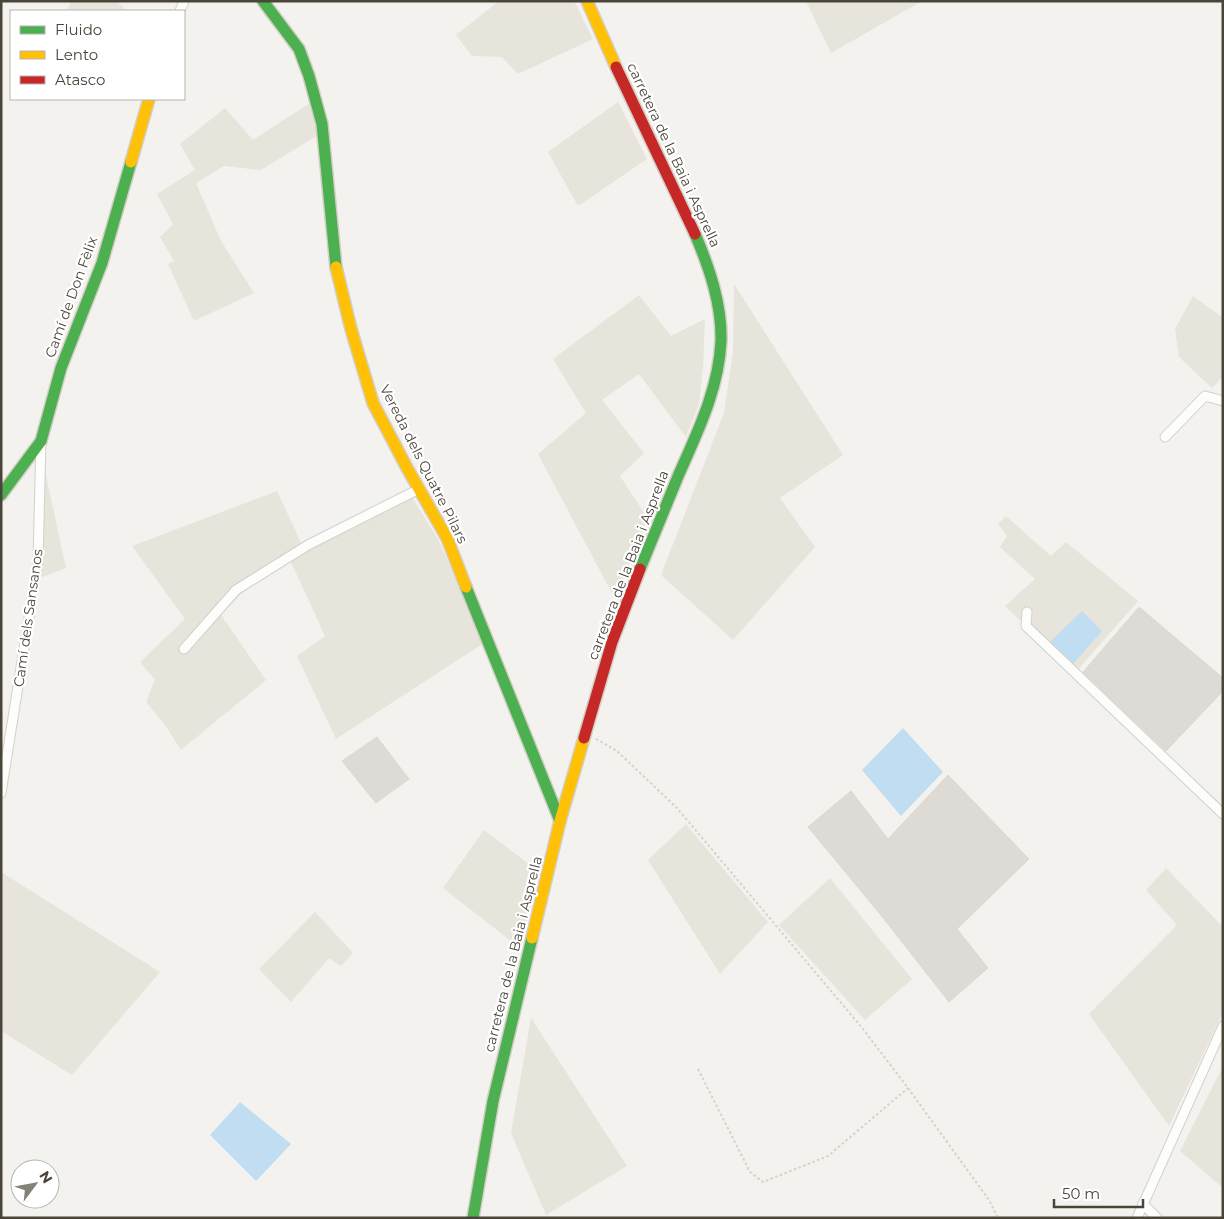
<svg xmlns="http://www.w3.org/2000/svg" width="1224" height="1219" viewBox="0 0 1224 1219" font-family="Montserrat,sans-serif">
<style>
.residential{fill:#e7e4dc}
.water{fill:#c0ddf1}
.building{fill:#dedbd6;stroke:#dcd9d4}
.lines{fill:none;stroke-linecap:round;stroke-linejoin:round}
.street-casing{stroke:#d2d0cb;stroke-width:11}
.fast-casing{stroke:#d3cfc5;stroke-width:14}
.slow-casing{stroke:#d3cfc5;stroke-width:14}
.jam-casing{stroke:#d3cfc5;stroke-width:14}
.path{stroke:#d3d2cc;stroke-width:2;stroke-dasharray:2.5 2.5;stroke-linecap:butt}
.street{stroke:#fdfdfc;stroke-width:9}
.fast{stroke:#4caf50;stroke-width:11}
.slow{stroke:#ffc107;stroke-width:11}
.jam{stroke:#c62828;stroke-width:11}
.labels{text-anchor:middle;stroke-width:4.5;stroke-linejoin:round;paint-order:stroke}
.street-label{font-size:14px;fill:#4b4439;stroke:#fff}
</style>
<rect width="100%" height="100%" fill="#f4f2ee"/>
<g class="residential">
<path d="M72 1H116L127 11H66Z"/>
<path d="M499 1H574L593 39 518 74 502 57 472 56 456 35Z"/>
<path d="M806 1H922L831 53Z"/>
<path d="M618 102 647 159 578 206 548 152Z"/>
<path d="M310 103 318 135 261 170 224 166 196 183 221 241 254 293 194 321 168 264 174 261 160 237 173 224 157 194 195 170 180 144 225 108 253 140Z"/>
<path d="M734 284 843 455 780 498 815 547 733 640 661 575 724 413 733 352Z"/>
<path d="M639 295 671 336 705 319 703 368 699 404 686 437 639 374 602 400 644 453 620 476 648 519 615 599 538 454 586 413 553 359Z"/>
<path d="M1193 296 1223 318V376L1212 388 1179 357 1175 329Z"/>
<path d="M44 466 66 568 40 578Z"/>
<path d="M277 491 304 549 245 590 221 615 266 680 181 750 165 725 146 702 155 680 140 662 185 619 132 546Z"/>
<path d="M412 497 439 541 484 643 336 739 297 656 325 636 291 562 314 547Z"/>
<path d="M1006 516 1051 556 1066 542 1138 601 1075 673 1005 606 1035 579 1000 547 1007 536 998 524Z"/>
<path d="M686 824 768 922 720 974 648 860Z"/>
<path d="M484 830 538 871 520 948 443 888Z"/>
<path d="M1166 868 1223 927V1012L1169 1126 1089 1014 1177 925 1146 890Z"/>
<path d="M1 872 160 972 72 1075 1 1031Z"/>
<path d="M830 878 912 979 865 1020 779 925Z"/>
<path d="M315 912 353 953 341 966 329 958 291 1002 259 969Z"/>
<path d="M531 1018 627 1166 546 1215 511 1133Z"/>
<path d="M1221 1070 1223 1071V1188L1180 1151Z"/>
</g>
<g class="water">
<path d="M1082 611 1102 631 1073 664 1049 643Z"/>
<path d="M903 728 943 772 901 816 862 770Z"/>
<path d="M240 1102 291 1144 256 1181 210 1135Z"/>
</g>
<g class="building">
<path d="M1139 607 1223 678V691L1166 751 1083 672Z"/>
<path d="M377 737 409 779 376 803 342 761Z"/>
<path d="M948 775 1029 859 957 929 988 968 949 1002 880 914 808 827 851 791 888 839Z"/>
</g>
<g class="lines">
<g class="street-casing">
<g id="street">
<path d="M180 11 184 1"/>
<path d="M1165 437 1205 396 1223 401"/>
<path d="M1027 612 1026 626 1223 814"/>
<path d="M184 649 236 590 308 545 419 489"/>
<path d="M1 793 38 561 41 441"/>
<path d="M1143 1204 1157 1218"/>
<path d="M1137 1218 1223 1026"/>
</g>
</g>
<g class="fast-casing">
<g id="fast">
<path d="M263 1 299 49 309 76 322 124 336 267"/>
<path d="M1 495 41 441 61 368 102 263 131 162"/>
<path d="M640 569C653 537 666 505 679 474 698 431 719 388 721 341 722 304 709 267 695 234"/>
<path d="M466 587 560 821"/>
<path d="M473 1218 493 1101 532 938"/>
</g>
</g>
<g class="slow-casing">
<g id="slow">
<path d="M587 1 616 67"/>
<path d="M131 162 149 99"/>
<path d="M336 267 351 329 373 403 407 468 447 538 466 587"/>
<path d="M532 938 560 821 584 738"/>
</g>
</g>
<g class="jam-casing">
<g id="jam">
<path d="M616 67 695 234"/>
<path d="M584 738 612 642 640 569"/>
</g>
</g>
<g class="path">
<path d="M596 739 617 751 677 808 863 1029 908 1088 989 1200 998 1218"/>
<path d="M698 1069 750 1172 763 1182 828 1156 908 1088"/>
</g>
<use href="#street" class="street"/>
<use href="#fast" class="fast"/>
<use href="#slow" class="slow"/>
<use href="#jam" class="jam"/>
</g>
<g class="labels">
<g class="street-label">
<text transform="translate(674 155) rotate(65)" y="5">carretera de la Baia i Asprella</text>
<text transform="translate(71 297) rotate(-70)" y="5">Camí de Don Fèlix</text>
<text transform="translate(424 464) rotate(63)" y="5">Vereda dels Quatre Pilars</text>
<text transform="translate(628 565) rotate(-69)" y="5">carretera de la Baia i Asprella</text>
<text transform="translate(28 618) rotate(-82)" y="5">Camí dels Sansanos</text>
<text transform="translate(513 954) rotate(-76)" y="5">carretera de la Baia i Asprella</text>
</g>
</g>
<rect width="1224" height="1219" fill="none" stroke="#4b4439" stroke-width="5"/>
<rect x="10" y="10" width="175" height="90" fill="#ffffff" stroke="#b7b4b0"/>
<rect x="20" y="26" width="25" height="8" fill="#4caf50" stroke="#b7b4b0"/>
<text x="55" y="35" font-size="15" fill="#4b4439">Fluido</text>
<rect x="20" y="51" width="25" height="8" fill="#ffc107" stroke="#b7b4b0"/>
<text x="55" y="60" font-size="15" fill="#4b4439">Lento</text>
<rect x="20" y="76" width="25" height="8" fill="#c62828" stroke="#b7b4b0"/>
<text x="55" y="85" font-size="15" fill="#4b4439">Atasco</text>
<g transform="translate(35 1184) rotate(58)"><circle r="24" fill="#ffffff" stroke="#b7b4b0"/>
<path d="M0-4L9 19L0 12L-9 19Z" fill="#868178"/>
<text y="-8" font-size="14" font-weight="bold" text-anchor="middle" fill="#4b4439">N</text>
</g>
<path d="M1054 1199v8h89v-8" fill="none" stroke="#4b4439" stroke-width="2.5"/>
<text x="1062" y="1199" font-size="15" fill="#4b4439" stroke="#ffffff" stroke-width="4" paint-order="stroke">50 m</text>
</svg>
